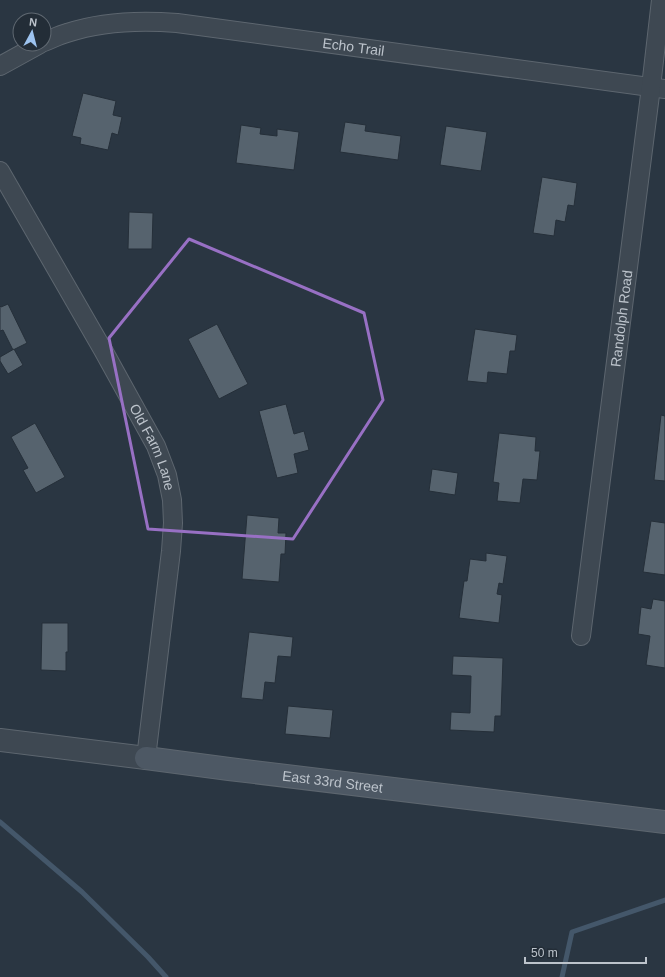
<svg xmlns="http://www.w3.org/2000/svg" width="665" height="977" viewBox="0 0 665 977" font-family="Arial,sans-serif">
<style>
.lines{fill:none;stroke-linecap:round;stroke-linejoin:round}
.stream{stroke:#44576a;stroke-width:5}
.building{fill:#56636e;stroke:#252f39}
.minor-casing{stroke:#5d666f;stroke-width:20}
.tertiary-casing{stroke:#5d666f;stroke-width:24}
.secondary-casing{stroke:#5d666f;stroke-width:24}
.minor{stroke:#3e4852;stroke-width:18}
.tertiary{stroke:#3e4852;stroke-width:22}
.secondary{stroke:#4d5864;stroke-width:22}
.marked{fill:none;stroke:#9870c4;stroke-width:3;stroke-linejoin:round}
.labels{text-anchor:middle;stroke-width:4;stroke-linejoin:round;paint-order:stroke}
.street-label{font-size:14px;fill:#bcc3cb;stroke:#232d37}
</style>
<rect width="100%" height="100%" fill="#2a3642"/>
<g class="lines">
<g class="stream">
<path d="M0 822 82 892 148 957 166 977"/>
<path d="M562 977 572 932 665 900"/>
</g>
</g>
<g class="building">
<path d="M83 93 116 101 113 115 122 117 118 135 112 133 108 150 80 144 81 138 72 136Z"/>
<path d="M345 122 366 125 365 131 401 136 398 160 340 152Z"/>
<path d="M241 125 261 128 260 134 277 136V129L299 132 294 170 236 163Z"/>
<path d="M446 126 487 132 481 171 440 165Z"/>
<path d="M542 177 577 183 574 206 568 205 565 222 556 220 554 236 533 233Z"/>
<path d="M129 212 153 213 152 249H128Z"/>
<path d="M8 304 27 343 13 350 3 330 0 331V306L1 307Z"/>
<path d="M217 324 248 384 219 399 188 339Z"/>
<path d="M475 329 517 335 515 351H510L507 374 488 372 487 383 467 381Z"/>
<path d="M14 349 23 365 8 374 0 361V357Z"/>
<path d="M286 404 294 434 304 431 309 450 294 454 298 473 277 478 259 411Z"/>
<path d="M661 415 665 416V481L654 480Z"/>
<path d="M35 423 65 477 36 493 23 470 28 468 11 437Z"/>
<path d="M499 433 536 437 535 451H540L537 480 523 479 520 503 497 501 499 483 493 482Z"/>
<path d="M432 469 458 473 455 495 429 491Z"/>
<path d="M247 515 279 518 278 533H286L285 554H281L279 582 242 579Z"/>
<path d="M651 521 665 523V575L643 572Z"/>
<path d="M486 553 507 556 503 584 499 583 497 594 502 595 499 623 459 618 464 581H467L470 559 486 561Z"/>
<path d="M653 599 665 601V668L646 665 650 636 638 634 641 607 651 609Z"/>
<path d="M42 623H68V652H66V671L41 670Z"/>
<path d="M249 632 293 637 291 657 278 656 275 683 265 682 263 700 241 698Z"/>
<path d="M453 656 503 658 501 716H495L494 732 450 730 451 712 470 713 471 676 452 675Z"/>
<path d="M288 706 333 710 330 738 285 734Z"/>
</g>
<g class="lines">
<g class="minor-casing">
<g id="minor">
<path id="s1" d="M44 42C52 39 59 35 67 33 103 21 140 20 177 23L665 89"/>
<path d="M0 66 40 44"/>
<path id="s2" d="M0 171 103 350 156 446 167 475 172 500 173 523 171 551 146 758"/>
<path id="s3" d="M581 636 651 87 661 0"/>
</g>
</g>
<g class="tertiary-casing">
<path id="tertiary" d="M0 740 146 758"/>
</g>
<g class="secondary-casing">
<g id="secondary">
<path id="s4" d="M146 758 229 769 665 822"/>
</g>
</g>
<use href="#minor" class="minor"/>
<use href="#tertiary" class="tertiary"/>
<use href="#secondary" class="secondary"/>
</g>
<path class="marked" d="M189 239 364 313 383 400 293 539 148 529 109 338Z"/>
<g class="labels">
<g class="street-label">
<text dy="5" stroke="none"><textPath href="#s1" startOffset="314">Echo Trail</textPath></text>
<text dy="5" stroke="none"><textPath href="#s3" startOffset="320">Randolph Road</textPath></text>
<text dy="5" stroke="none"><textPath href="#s2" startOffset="316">Old Farm Lane</textPath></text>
<text dy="5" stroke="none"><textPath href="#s4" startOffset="188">East 33rd Street</textPath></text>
</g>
</g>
<g transform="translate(32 32) rotate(7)"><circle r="19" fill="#232d37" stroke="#606972"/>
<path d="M0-3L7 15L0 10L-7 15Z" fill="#9dc3ef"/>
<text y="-6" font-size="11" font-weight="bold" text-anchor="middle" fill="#bcc3cb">N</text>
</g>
<path d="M525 957v6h121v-6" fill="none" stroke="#bcc3cb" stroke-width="2"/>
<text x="531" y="957" font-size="12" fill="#bcc3cb" stroke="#232d37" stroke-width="3" paint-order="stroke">50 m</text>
</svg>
